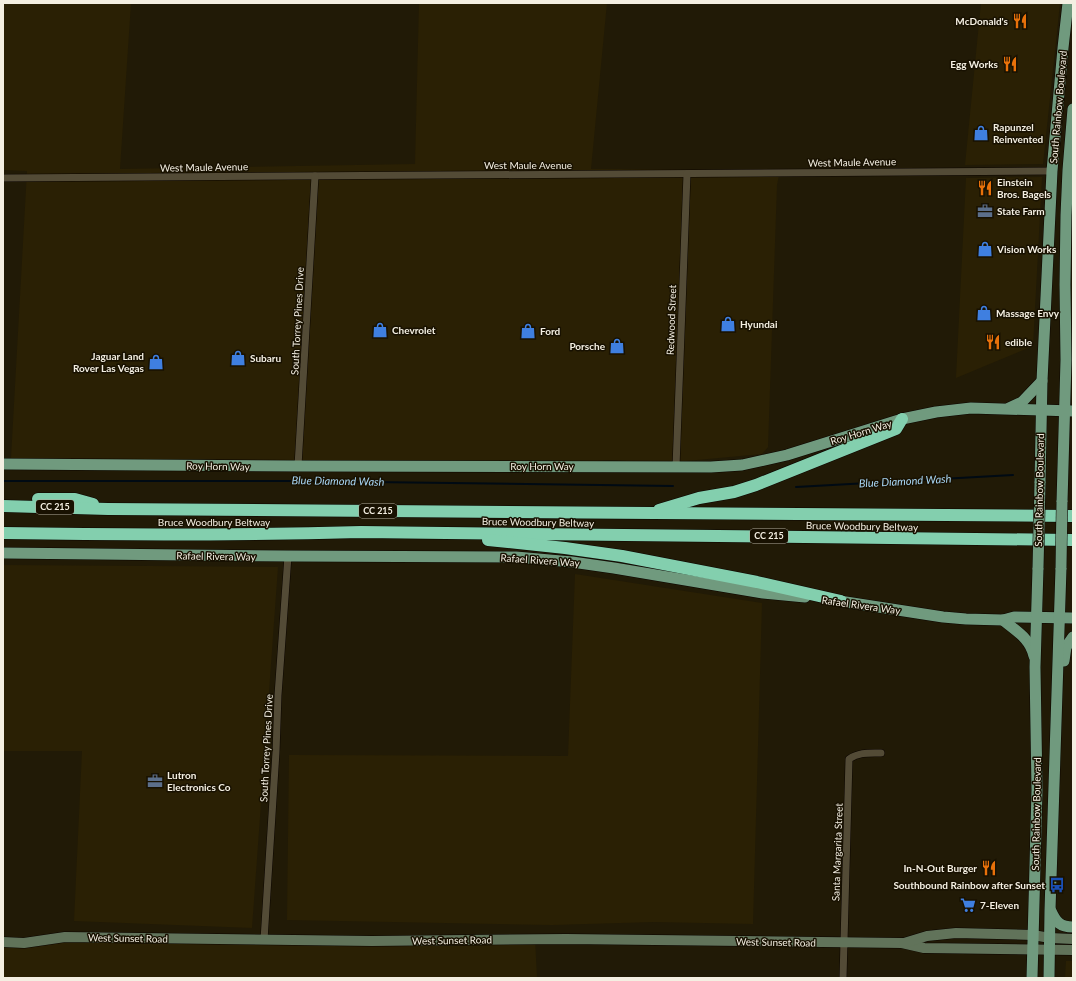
<svg xmlns="http://www.w3.org/2000/svg" width="1076" height="981" viewBox="0 0 1076 981" font-family="Lato,sans-serif">
<style>
.built{fill:#2a2004}
.lines{fill:none;stroke-linecap:round;stroke-linejoin:round}
.stream{stroke:#000a13;stroke-width:2}
.minor-casing{stroke:#0b0500;stroke-width:8}
.secondary-casing{stroke:#0b0500;stroke-width:11}
.primary-casing{stroke:#0b0500;stroke-width:12}
.motorway-casing{stroke:#0b0500;stroke-width:13}
.minor{stroke:#534b36;stroke-width:7}
.secondary{stroke:#61735a;stroke-width:10}
.primary{stroke:#709a7e;stroke-width:11}
.motorway{stroke:#83cfae;stroke-width:12}
.primary-bridge-casing{stroke:#0b0500;stroke-width:12;stroke-linecap:butt}
.primary-bridge{stroke:#709a7e;stroke-width:11}
.labels{text-anchor:middle;stroke-width:3;stroke-linejoin:round;paint-order:stroke}
.shield{fill:#181101;stroke:#b2ac9e;stroke-width:1}
.shield-label{font-size:9px;font-weight:bold;fill:#f4efe2}
.poi-label{font-size:10px;font-weight:bold;fill:#f4efe2;stroke:#181101;text-anchor:start}
.street-label{font-size:10px;fill:#f4efe2;stroke:#181101}
.water-label{font-size:11px;font-style:italic;fill:#a8d6f4;stroke:#181101}
</style>
<rect width="100%" height="100%" fill="#211a06"/>
<g class="built">
<path d="M3 3H131L120 169 415 164 419 3H607L591 169 780 170 777 185 768 447 762 454 686 461 667 464 612 460 583 462 11 458 27 171 3 170Z"/>
<path d="M981 3H1060L1043 164 965 165Z"/>
<path d="M1042 177 1033 346 956 378 966 178Z"/>
<path d="M3 565 278 567 252 928 74 921 82 751H3Z"/>
<path d="M575 574 762 603 753 924 654 922 552 925 287 920 289 755 568 756Z"/>
<path d="M65 937 535 939 537 978H3V942Z"/>
<path d="M1066 961H1073V978H1065Z"/>
</g>
<g class="lines">
<g class="stream">
<path d="M3 481H292L673 486"/>
<path d="M796 487 1013 475"/>
</g>
<g class="minor-casing">
<g id="minor">
<path d="M3 178 1052 171"/>
<path d="M298 466 315 176"/>
<path d="M676 467 687 174"/>
<path d="M264 940 276 752 278 695 288 556"/>
<path d="M843 978 849 759C859 752 869 753 881 753"/>
</g>
</g>
<g class="secondary-casing">
<g id="secondary">
<path d="M3 942 24 943 65 937 372 941 566 939 902 943 924 948 1073 950"/>
<path d="M904 943 927 936 956 933 1033 935 1050 938 1073 939"/>
</g>
</g>
<g class="primary-casing">
<g id="primary">
<path d="M1009 408 1022 402 1042 381"/>
<path d="M3 464 298 466 711 467 742 465 787 455 902 419 936 412 971 408 1073 411"/>
<path d="M1040 483 1042 381 1052 171 1063 48 1068 3"/>
<path d="M1062 502 1066 360 1065 285 1066 215 1068 170 1073 109"/>
<path d="M3 553 288 556 516 557 572 562 614 568 763 593 805 597"/>
<path d="M833 600 943 617 966 619 1003 620 1014 617 1073 618"/>
<path d="M1003 620C1016 631 1030 638 1034 656"/>
<path d="M1064 661 1066 647 1073 637"/>
<path d="M1051 911C1056 922 1060 927 1073 927"/>
<path d="M1032 978 1037 790 1035 667 1038 568"/>
<path d="M1049 978 1050 910 1061 568"/>
</g>
</g>
<g class="motorway-casing">
<g id="motorway">
<path d="M38 499H75L93 504"/>
<path d="M3 506 108 509 1073 516"/>
<path d="M659 510 699 498 734 492 756 485 896 429 902 419"/>
<path d="M3 533C122 535 242 535 361 532L1073 540"/>
<path d="M488 540 565 548 622 556 757 582 841 601"/>
</g>
</g>
<use href="#minor" class="minor"/>
<use href="#secondary" class="secondary"/>
<use href="#primary" class="primary"/>
<use href="#motorway" class="motorway"/>
<g class="primary-bridge-casing">
<g id="primary-bridge">
<path d="M1038 568 1040 483"/>
<path d="M1061 568 1062 502"/>
</g>
</g>
<use href="#primary-bridge" class="primary-bridge"/>
</g>
<defs>
<g id="restaurant-bare" transform="scale(1.2)"><path d="M-5-6h1v4h1v-4h1v4h1v-4h1v5L-1.5 .5V6h-2V.5L-5-1ZM5-6V6H3V1.5H1.5Q1.5-4 5-6Z" fill="#e8710a" stroke="#181101" stroke-width="2.5" paint-order="stroke"/></g>
<g id="shop-bare" transform="scale(1.2)"><path d="M-5-2.5h2.3a2.7 3.5 0 0 1 5.4 0H5L5.5 6h-11ZM-1.5-2.5h3a1.5 2.3 0 0 0-3 0Z" fill="#3f7fe0" stroke="#181101" stroke-width="2.5" paint-order="stroke"/></g>
<g id="office-bare" transform="scale(1.2)"><path d="M-6-3h4V-5.5h4V-3h4V5H-6ZM-1-4.5V-3h2v-1.5ZM-6 0V1H6V0Z" fill="#5c6f8a" stroke="#181101" stroke-width="2.5" paint-order="stroke"/></g>
<g id="bus-bare" transform="scale(1.2)"><path d="M-5-6H5V4H4V6H2V4H-2V6H-4V4H-5ZM-3.5-4V0h7V-4ZM-3.5 1.2v1.5H-2V1.2ZM2 1.2v1.5H3.5V1.2Z" fill="#1a4fb4" stroke="#181101" stroke-width="2.5" paint-order="stroke"/></g>
<g id="supermarket-bare" transform="scale(1.2)"><path d="M-6-5.5h2.5l.6 2H6L4.5 2H-2.5L-4.4-4H-6ZM-1.5 3.2a1.3 1.3 0 1 0 .1 0ZM3 3.2a1.3 1.3 0 1 0 .1 0Z" fill="#3f7fe0" stroke="#181101" stroke-width="2.5" paint-order="stroke"/></g>
</defs>
<g fill-rule="evenodd">
<use href="#restaurant-bare" x="1020" y="21"/>
<use href="#restaurant-bare" x="1010" y="64"/>
<use href="#shop-bare" x="981" y="133"/>
<use href="#restaurant-bare" x="985" y="188"/>
<use href="#office-bare" x="985" y="211"/>
<use href="#shop-bare" x="985" y="249"/>
<use href="#shop-bare" x="984" y="313"/>
<use href="#shop-bare" x="728" y="324"/>
<use href="#shop-bare" x="380" y="330"/>
<use href="#shop-bare" x="528" y="331"/>
<use href="#restaurant-bare" x="993" y="342"/>
<use href="#shop-bare" x="617" y="346"/>
<use href="#shop-bare" x="238" y="358"/>
<use href="#shop-bare" x="156" y="362"/>
<use href="#office-bare" x="155" y="781"/>
<use href="#restaurant-bare" x="989" y="868"/>
<use href="#bus-bare" x="1057" y="885"/>
<use href="#supermarket-bare" x="968" y="905"/>
</g>
<g class="labels">
<g class="shield">
<rect x="36" y="500" width="38" height="14" rx="3"/>
<rect x="359" y="504" width="38" height="14" rx="3"/>
<rect x="750" y="529" width="38" height="14" rx="3"/>
</g>
<g class="shield-label">
<text x="55" y="510">CC 215</text>
<text x="378" y="514">CC 215</text>
<text x="769" y="539">CC 215</text>
</g>
<g class="poi-label">
<text x="1008" y="25" text-anchor="end">McDonald's</text>
<text x="998" y="68" text-anchor="end">Egg Works</text>
<text x="993" y="131">Rapunzel<tspan x="993" dy="12">Reinvented</tspan></text>
<text x="997" y="186">Einstein<tspan x="997" dy="12">Bros. Bagels</tspan></text>
<text x="997" y="215">State Farm</text>
<text x="997" y="253">Vision Works</text>
<text x="996" y="317">Massage Envy</text>
<text x="740" y="328">Hyundai</text>
<text x="392" y="334">Chevrolet</text>
<text x="540" y="335">Ford</text>
<text x="1005" y="346">edible</text>
<text x="605" y="350" text-anchor="end">Porsche</text>
<text x="144" y="360" text-anchor="end">Jaguar Land<tspan x="144" dy="12">Rover Las Vegas</tspan></text>
<text x="250" y="362">Subaru</text>
<text x="167" y="779">Lutron<tspan x="167" dy="12">Electronics Co</tspan></text>
<text x="977" y="872" text-anchor="end">In-N-Out Burger</text>
<text x="1045" y="889" text-anchor="end">Southbound Rainbow after Sunset</text>
<text x="980" y="909">7-Eleven</text>
</g>
<g class="street-label">
<text transform="translate(1058 107) rotate(-85)" y="4">South Rainbow Boulevard</text>
<text transform="translate(852 162) rotate(-1)" y="4">West Maule Avenue</text>
<text x="528" y="169">West Maule Avenue</text>
<text transform="translate(204 167) rotate(-1)" y="4">West Maule Avenue</text>
<text transform="translate(671 320) rotate(-88)" y="4">Redwood Street</text>
<text transform="translate(297 321) rotate(-87)" y="4">South Torrey Pines Drive</text>
<text transform="translate(861 432) rotate(-17)" y="4">Roy Horn Way</text>
<text transform="translate(218 466) rotate(1)" y="4">Roy Horn Way</text>
<text x="542" y="470">Roy Horn Way</text>
<text transform="translate(1039 490) rotate(-89)" y="4">South Rainbow Boulevard</text>
<text x="214" y="526">Bruce Woodbury Beltway</text>
<text transform="translate(538 522) rotate(1)" y="4">Bruce Woodbury Beltway</text>
<text transform="translate(862 526) rotate(1)" y="4">Bruce Woodbury Beltway</text>
<text transform="translate(216 556) rotate(1)" y="4">Rafael Rivera Way</text>
<text transform="translate(540 560) rotate(4)" y="4">Rafael Rivera Way</text>
<text transform="translate(861 605) rotate(8)" y="4">Rafael Rivera Way</text>
<text transform="translate(266 748) rotate(-87)" y="4">South Torrey Pines Drive</text>
<text transform="translate(1036 814) rotate(-89)" y="4">South Rainbow Boulevard</text>
<text transform="translate(837 852) rotate(-88)" y="4">Santa Margarita Street</text>
<text transform="translate(128 938) rotate(1)" y="4">West Sunset Road</text>
<text transform="translate(452 940) rotate(-1)" y="4">West Sunset Road</text>
<text transform="translate(776 942) rotate(1)" y="4">West Sunset Road</text>
</g>
<g class="water-label">
<text transform="translate(338 481) rotate(1)" y="4">Blue Diamond Wash</text>
<text transform="translate(905 481) rotate(-3)" y="4">Blue Diamond Wash</text>
</g>
</g>
<rect width="1076" height="981" fill="none" stroke="#f4efe2" stroke-width="8"/>
</svg>
